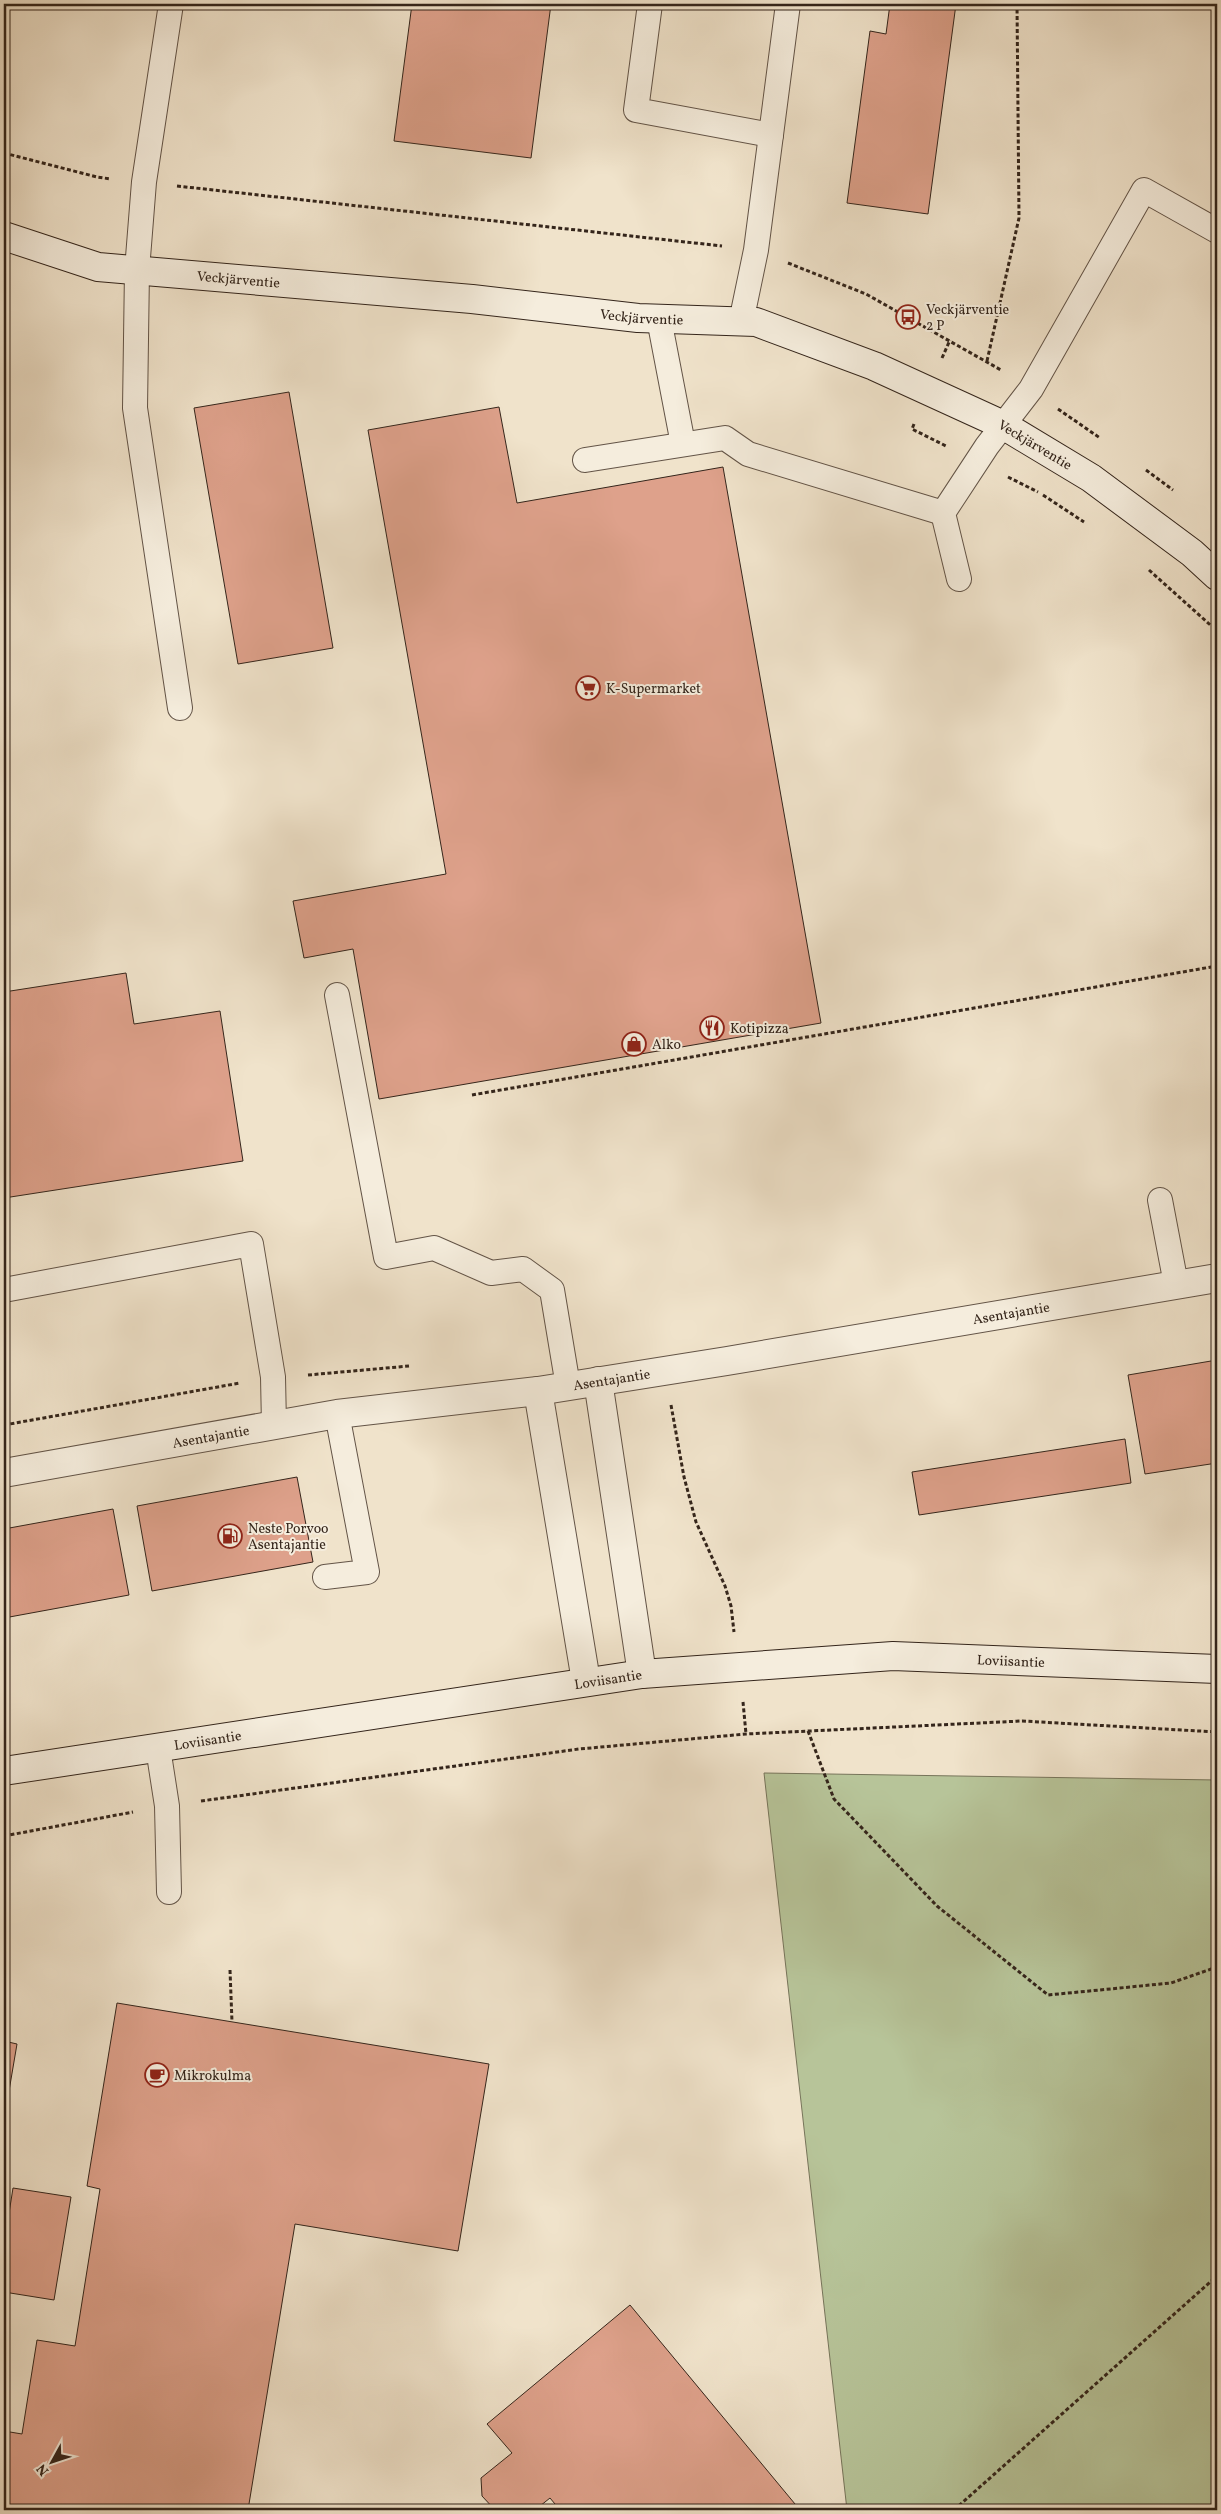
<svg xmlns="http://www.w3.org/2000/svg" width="1221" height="2514" viewBox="0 0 1221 2514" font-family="Vollkorn,serif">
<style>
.green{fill:#b7c499;stroke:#76745a}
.building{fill:#dea18b;stroke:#34251b}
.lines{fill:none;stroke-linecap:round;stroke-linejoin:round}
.lane-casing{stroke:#635447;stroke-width:26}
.street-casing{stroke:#635447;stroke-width:30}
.secondary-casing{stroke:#34251b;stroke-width:30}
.path{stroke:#34251b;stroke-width:3;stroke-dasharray:4 2.5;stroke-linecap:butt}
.lane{stroke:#f5eddd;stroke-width:24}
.street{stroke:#f5eddd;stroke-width:28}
.secondary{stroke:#f5eddd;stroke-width:28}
.labels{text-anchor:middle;stroke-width:4;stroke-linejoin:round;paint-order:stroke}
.street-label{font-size:14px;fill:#34251b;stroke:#f5eddd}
.poi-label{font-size:14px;fill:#34251b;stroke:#f5eddd;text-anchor:start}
</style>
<rect width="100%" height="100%" fill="#f0e3cb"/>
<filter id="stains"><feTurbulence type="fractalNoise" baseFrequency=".004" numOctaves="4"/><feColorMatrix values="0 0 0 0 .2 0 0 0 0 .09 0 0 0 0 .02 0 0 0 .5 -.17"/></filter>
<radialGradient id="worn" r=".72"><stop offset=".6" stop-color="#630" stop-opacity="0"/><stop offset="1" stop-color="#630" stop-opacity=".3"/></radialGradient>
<path class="green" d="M764 1773 1217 1780V2510H847Z"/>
<g class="building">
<path d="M412 4H551L531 158 394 141Z"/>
<path d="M890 4H956L928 214 847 203 870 31 886 34Z"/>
<path d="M289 392 333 648 238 664 194 408Z"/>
<path d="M499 407 517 503 723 467 821 1023 379 1099 353 949 304 958 293 901 446 874 368 430Z"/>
<path d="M126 973 134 1024 220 1011 243 1161 4 1198V992Z"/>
<path d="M1217 1360V1463L1145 1474 1128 1375Z"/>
<path d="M1125 1439 1131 1483 919 1515 912 1472Z"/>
<path d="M297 1477 313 1562 152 1591 137 1506Z"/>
<path d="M113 1509 129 1595 4 1618V1529Z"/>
<path d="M117 2003 489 2064 458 2251 295 2224 248 2510H4V2431L22 2434 37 2340 75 2346 100 2189 87 2186Z"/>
<path d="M4 2041 17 2044 9 2091 4 2090Z"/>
<path d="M13 2188 71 2197 54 2300 4 2292V2245Z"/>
<path d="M630 2305 800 2510H560L550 2498 535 2510H495L482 2496 481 2478 512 2453 487 2424Z"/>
</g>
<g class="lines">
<g class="lane-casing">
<g id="lane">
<path d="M171 4 144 182 137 270 135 408 180 708"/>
<path d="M650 4 636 110 771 135"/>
<path d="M659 319 683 444"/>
<path d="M741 322 756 250 788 4"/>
<path d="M585 460 725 438 748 454 943 513"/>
<path d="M959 579 943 513 987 446 1031 389 1144 190 1217 231"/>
<path d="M337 995 386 1257 434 1248 491 1273 523 1269 552 1290 568 1386"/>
<path d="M1160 1200 1176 1284"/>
<path d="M4 1290 251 1244 273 1377 274 1425"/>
<path d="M325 1577 367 1572 337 1414"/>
<path d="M158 1748 167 1806 169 1892"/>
</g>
</g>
<g class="street-casing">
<g id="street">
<path d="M598 1381 642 1674"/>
<path d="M538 1391 586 1681"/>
<path id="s1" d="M4 1473 337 1414 538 1391 727 1361 1217 1278"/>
</g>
</g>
<g class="secondary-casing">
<g id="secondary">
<path id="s2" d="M4 236 98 267 472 299 638 318 756 322 874 366 1003 425 1091 478 1192 553 1217 576"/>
<path id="s3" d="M4 1771 642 1674 893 1656 1217 1669"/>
</g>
</g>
<g class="path">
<path d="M4 153 97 177 111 179"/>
<path d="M177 186 722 246"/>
<path d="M788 263 866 294 1001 370"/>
<path d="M942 358 950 340"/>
<path d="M987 361 1019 218 1017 4"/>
<path d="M1058 409 1100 438"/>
<path d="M914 424 912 429 946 446"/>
<path d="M1146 470 1173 490"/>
<path d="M1008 477 1038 492"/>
<path d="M1043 495 1084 522"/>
<path d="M1149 570 1217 631"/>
<path d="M472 1095 1217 966"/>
<path d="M308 1375 409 1366"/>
<path d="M671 1405 684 1477 696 1522 725 1586 731 1606 734 1632"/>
<path d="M4 1425 240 1383"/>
<path d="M743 1702 746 1734"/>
<path d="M808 1731 834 1799 937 1906 1048 1995 1171 1983 1217 1967"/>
<path d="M201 1801 579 1749 746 1734 1022 1721 1217 1732"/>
<path d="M4 1836 133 1812"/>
<path d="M230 1970 232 2022"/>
<path d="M954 2510 1217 2276"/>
</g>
<use href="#lane" class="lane"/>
<use href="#street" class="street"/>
<use href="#secondary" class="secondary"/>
</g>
<defs>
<g id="bus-ring" transform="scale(1.25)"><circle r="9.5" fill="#f5eddd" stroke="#8f2418" stroke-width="1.5"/><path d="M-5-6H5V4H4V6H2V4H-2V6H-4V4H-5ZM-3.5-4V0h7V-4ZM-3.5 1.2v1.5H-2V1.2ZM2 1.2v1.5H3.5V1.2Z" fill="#8f2418"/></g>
<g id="supermarket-ring" transform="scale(1.25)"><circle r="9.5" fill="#f5eddd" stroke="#8f2418" stroke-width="1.5"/><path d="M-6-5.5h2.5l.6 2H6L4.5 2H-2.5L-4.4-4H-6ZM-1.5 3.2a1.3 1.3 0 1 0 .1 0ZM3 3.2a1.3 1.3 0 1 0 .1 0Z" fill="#8f2418"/></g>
<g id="restaurant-ring" transform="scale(1.25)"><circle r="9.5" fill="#f5eddd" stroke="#8f2418" stroke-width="1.5"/><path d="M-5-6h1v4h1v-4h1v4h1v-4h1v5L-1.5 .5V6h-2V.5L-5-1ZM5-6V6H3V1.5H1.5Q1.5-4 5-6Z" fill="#8f2418"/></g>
<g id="shop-ring" transform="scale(1.25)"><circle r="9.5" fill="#f5eddd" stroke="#8f2418" stroke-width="1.5"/><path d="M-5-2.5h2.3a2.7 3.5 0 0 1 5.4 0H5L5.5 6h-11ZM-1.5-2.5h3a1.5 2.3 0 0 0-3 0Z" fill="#8f2418"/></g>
<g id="fuel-ring" transform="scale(1.25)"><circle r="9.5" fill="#f5eddd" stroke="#8f2418" stroke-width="1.5"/><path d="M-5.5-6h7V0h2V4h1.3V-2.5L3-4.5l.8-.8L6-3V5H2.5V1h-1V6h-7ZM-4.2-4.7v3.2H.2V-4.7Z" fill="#8f2418"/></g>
<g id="cafe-ring" transform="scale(1.25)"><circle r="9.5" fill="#f5eddd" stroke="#8f2418" stroke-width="1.5"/><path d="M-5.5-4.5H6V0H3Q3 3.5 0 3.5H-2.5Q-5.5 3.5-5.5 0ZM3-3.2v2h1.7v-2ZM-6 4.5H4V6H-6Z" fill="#8f2418"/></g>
</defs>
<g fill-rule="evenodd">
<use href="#bus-ring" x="908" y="317"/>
<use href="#supermarket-ring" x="588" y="688"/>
<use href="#restaurant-ring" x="712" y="1028"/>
<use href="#shop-ring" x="634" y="1044"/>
<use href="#fuel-ring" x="230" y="1536"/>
<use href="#cafe-ring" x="157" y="2075"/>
</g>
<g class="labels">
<g class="street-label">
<text dy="5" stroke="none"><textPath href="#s2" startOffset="240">Veckjärventie</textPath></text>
<text dy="5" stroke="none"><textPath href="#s2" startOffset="645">Veckjärventie</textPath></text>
<text dy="5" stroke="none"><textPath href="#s2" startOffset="1065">Veckjärventie</textPath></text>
<text dy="5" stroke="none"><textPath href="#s1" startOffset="1020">Asentajantie</textPath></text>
<text dy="5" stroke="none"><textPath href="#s1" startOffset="615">Asentajantie</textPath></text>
<text dy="5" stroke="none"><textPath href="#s1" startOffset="210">Asentajantie</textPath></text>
<text dy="5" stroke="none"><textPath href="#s3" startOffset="1015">Loviisantie</textPath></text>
<text dy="5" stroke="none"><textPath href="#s3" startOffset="611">Loviisantie</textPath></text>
<text dy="5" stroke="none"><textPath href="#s3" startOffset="206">Loviisantie</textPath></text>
</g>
<g class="poi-label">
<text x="926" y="314">Veckjärventie<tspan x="926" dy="16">2 P</tspan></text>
<text x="606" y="693">K-Supermarket</text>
<text x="730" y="1033">Kotipizza</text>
<text x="652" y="1049">Alko</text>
<text x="248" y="1533">Neste Porvoo<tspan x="248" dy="16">Asentajantie</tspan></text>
<text x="174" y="2080">Mikrokulma</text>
</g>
</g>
<rect width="1221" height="2514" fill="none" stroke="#f0e3cb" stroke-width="20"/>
<rect x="5" y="5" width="1211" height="2504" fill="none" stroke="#34251b" stroke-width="2.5"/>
<rect x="10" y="10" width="1201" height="2494" fill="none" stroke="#34251b"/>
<g transform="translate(52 2462) rotate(230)" stroke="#f5eddd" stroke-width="4" paint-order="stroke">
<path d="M0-4L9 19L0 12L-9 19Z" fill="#34251b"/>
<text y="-8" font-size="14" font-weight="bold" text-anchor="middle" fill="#34251b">N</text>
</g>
<rect width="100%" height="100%" filter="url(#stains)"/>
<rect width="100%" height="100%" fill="url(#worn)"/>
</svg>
